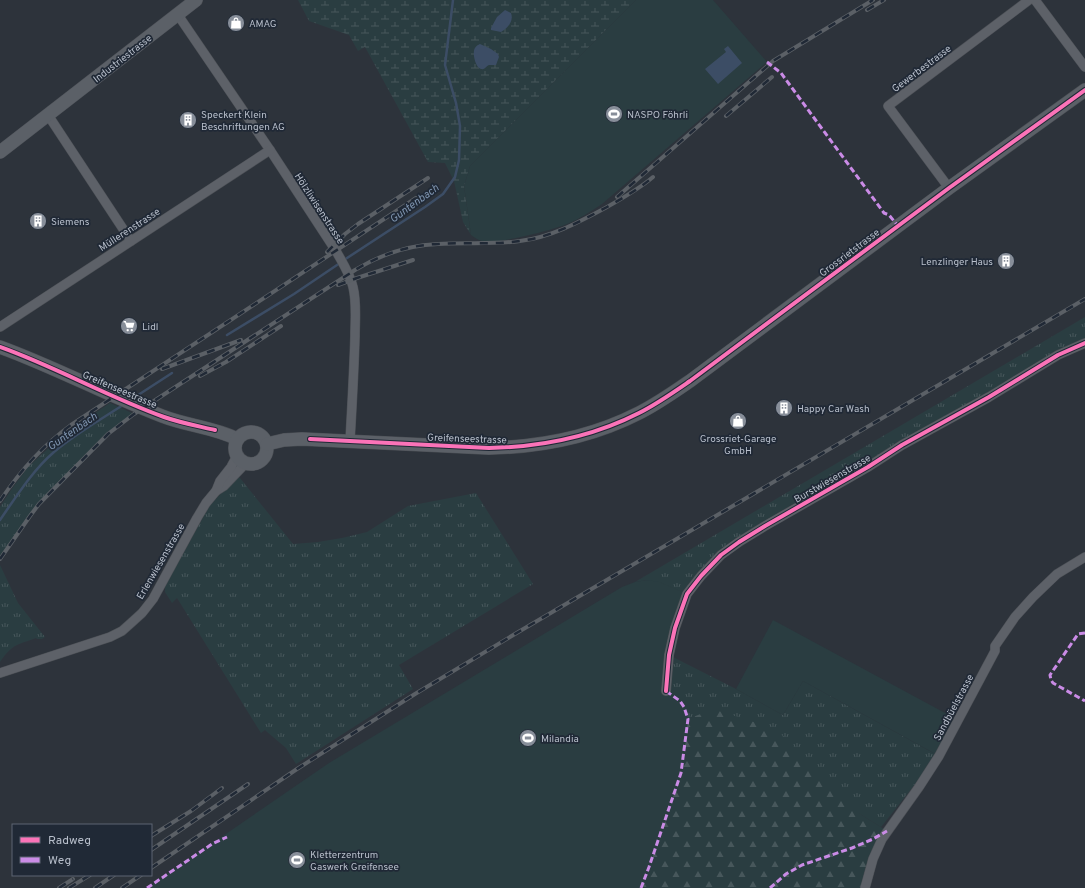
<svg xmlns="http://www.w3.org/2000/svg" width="1085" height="888" viewBox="0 0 1085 888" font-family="Overpass,sans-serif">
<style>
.grass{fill:url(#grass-tufts)}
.forest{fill:url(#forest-firs)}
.wetland{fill:url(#wetland-marsh)}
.garden{fill:#2a3d41}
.water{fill:#3c4d65}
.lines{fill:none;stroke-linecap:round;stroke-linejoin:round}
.stream{stroke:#3c4d65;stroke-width:2.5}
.street-casing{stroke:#4b4f55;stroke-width:10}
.secondary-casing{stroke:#4b4f55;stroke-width:14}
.street{stroke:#5d6168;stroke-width:9}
.secondary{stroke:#5b6067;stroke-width:13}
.rail-casing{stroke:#5b6066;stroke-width:4}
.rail{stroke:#202936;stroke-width:2.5;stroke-dasharray:8;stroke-linecap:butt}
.quiet{stroke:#ca8be6;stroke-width:3;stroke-dasharray:6 3;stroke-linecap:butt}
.cycleway-casing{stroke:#202936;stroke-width:6}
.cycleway{stroke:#fb73b8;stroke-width:4}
.labels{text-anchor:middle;stroke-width:3.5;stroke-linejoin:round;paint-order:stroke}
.poi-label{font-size:10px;fill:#b8bfcb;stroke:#202936;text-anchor:start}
.street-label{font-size:10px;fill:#b8bfcb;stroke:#202936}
.water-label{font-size:11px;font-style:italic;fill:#8096b1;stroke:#202936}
</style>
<defs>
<pattern id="grass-tufts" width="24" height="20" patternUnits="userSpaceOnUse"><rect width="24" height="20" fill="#2a3d41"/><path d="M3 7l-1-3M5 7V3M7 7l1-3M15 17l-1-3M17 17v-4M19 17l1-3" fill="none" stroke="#47575b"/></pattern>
<pattern id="forest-firs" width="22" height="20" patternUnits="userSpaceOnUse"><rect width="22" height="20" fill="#2a3d41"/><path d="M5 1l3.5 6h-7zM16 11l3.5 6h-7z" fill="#47575b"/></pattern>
<pattern id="wetland-marsh" width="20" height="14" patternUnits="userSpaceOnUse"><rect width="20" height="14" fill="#2a3d41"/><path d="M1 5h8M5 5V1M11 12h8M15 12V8" fill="none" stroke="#47575b"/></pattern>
</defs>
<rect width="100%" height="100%" fill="#2d333b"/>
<g class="grass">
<path d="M1085 317V343L739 542 687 594 647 580 635 582Z"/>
<path d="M110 403 134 414 108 434 39 504 30 516 0 559V507L11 490 28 467 64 434Z"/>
<path d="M237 477 240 478 293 544 318 542 342 538 367 532 408 506 476 493 533 584 399 665 413 689 296 764 286 748 266 731 265 730 261 733 177 598 172 603 165 592V586L210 505Z"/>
<path d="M0 565 18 603 45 637 42 639H37L36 638C18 645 13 643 0 662Z"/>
<path d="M669 655 736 689 783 715 803 681 935 754 917 782 881 827 860 814 713 710 688 719C683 704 678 699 666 691Z"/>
</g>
<path class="forest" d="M713 709 776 729 860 814 887 831 865 888H641L649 867 681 773 688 719Z"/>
<path class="wetland" d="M298 0H636L470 166 464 186 471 235 463 222 454 181 445 163 428 162 365 47 358 51 349 35 309 21Z"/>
<g class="garden">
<path d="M636 0H713L767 62 602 204C591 211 580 219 567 224 553 230 496 245 482 241 478 240 474 237 471 235L464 186 470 166Z"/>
<path d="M647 580 659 582 687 594 682 607 666 691 680 701 684 707 688 719 681 773 649 867 641 888H147L329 763 622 587 635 582Z"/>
<path d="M773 620 958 720 939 756 803 681 783 715 736 689Z"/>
</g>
<g class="water">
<path d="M505 10 511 13C514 21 508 28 501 32L491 30V28L497 17Z"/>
<path d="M480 44 491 49 498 54 499 57 496 65C495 65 490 65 489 65 486 66 485 70 481 69 475 67 472 52 475 48 477 45 478 45 480 44Z"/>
<path d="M728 46 742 63 718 84 705 69 726 52 724 49Z"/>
</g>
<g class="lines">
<g class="stream">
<path d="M344 260 425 207 443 194 455 177 459 160 460 126 456 103 445 65 453 0"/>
<path d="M227 335 294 294 340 263"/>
<path d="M132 399 172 373"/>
<path d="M0 520C16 497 32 471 54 452 75 434 100 420 123 405"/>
</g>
<g class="street-casing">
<g id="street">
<path d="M1035 0 1085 67"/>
<path d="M178 15 270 150 336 251C342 262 350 274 353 287 357 303 355 320 355 336 354 371 352 406 350 441"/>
<path d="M48 115 131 241"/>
<path d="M949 188 888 106 1029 0"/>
<path d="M0 327 270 150"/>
<path d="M216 491 224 486 246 463"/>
<path d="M0 673 110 637 122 631 131 623 142 613 153 599 197 518 206 503 216 491 220 481 231 467 237 456"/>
<path d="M666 691 669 655 675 628 687 594 701 576 721 555 739 542 765 526 868 467 902 445 989 397 1058 355 1085 343"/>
<path d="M865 888 873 859 882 839 919 787 939 756 995 651V646L1015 617 1033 597 1057 574 1085 557"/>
</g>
</g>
<g class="secondary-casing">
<g id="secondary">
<path d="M0 152 196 0"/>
<path d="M0 347C55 367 107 395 162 416 187 426 214 427 237 439"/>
<circle cx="251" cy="448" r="16"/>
<path d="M267 444 284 440 302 439 489 448C541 447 592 437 639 413 657 404 674 392 690 381L949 188 1085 90"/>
</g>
</g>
<use href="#street" class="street"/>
<use href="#secondary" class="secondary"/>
<g class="rail-casing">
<g id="rail">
<path d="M867 10 884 0"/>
<path d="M726 116 772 77"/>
<path d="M617 197 773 61 873 0"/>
<path d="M327 252 345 234 358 224 428 178"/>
<path d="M338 285 357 278 413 260"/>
<path d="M162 369 241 340"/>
<path d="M200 376 226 362 281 326"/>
<path d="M0 501C20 471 42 446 71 425L416 198"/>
<path d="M0 559 30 516 39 504 108 434 134 414 355 270C380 255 408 245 438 244 465 242 493 245 520 241 552 237 579 222 607 207 623 198 639 189 653 177"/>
<path d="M151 836 191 811 222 788"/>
<path d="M151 850 248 784"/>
<path d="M151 868 297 769 415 694 520 631 1085 299"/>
<path d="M59 888 73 879"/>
<path d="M69 888 90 875"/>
<path d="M95 888 114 875"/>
<path d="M122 888 141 875"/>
</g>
</g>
<use href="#rail" class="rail"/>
<g class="quiet">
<path d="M767 62 781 73 884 213 889 215 898 226"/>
<path d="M1085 633 1078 634 1050 675 1051 680 1053 683 1085 701"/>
<path d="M147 888 212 844 227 837"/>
<path d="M641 888 649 867 681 773 688 719 684 707 680 701 666 691"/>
<path d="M770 888 786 874 802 865 852 848 873 839 887 831"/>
</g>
<g class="cycleway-casing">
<g id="cycleway">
<path d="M0 347C56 367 108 397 164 417 181 423 198 426 215 430"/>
<path d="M310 439 489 448C541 447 592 437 639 413 657 404 674 392 690 381L949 188 1085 90"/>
<path d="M666 691 669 655 675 628 687 594 701 576 721 555 739 542 765 526 868 467 902 445 989 397 1058 355 1085 343"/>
</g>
</g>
<use href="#cycleway" class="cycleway"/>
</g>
<defs>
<g id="shop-disc" transform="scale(0.9)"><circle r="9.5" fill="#878e99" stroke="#202936"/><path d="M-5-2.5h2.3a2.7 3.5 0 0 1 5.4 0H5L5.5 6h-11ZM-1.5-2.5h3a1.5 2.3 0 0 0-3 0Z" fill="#fff"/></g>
<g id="stadium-disc" transform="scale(0.9)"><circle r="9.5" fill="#878e99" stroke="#202936"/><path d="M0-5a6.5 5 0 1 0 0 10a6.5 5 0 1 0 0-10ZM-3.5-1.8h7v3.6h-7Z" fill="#fff"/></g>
<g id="building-disc" transform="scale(0.9)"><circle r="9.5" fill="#878e99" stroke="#202936"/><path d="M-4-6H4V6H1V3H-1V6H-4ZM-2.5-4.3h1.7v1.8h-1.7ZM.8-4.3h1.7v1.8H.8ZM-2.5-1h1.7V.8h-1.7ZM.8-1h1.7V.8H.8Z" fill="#fff"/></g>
<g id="supermarket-disc" transform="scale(0.9)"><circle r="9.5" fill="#878e99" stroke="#202936"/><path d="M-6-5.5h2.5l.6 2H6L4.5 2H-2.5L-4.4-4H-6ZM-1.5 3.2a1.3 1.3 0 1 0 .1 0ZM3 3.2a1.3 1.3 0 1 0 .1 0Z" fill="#fff"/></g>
</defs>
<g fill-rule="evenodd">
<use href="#shop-disc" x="236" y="23"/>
<use href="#stadium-disc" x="614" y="114"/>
<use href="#building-disc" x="188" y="120"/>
<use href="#building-disc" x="38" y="221"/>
<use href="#building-disc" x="1006" y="261"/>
<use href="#supermarket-disc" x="129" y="326"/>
<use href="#building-disc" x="784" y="408"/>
<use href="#shop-disc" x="738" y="421"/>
<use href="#stadium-disc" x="528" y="738"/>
<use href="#stadium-disc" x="297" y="860"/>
</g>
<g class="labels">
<g class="poi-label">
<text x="249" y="27">AMAG</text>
<text x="201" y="118">Speckert Klein<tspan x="201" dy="12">Beschriftungen AG</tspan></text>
<text x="627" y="118">NASPO Föhrli</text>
<text x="51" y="225">Siemens</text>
<text x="993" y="265" text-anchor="end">Lenzlinger Haus</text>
<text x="142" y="330">Lidl</text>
<text x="797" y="412">Happy Car Wash</text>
<text x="738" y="442" text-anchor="middle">Grossriet-Garage<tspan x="738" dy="12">GmbH</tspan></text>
<text x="541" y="742">Milandia</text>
<text x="310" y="858">Kletterzentrum<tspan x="310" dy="12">Gaswerk Greifensee</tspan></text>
</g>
<g class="street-label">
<text transform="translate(122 58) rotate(-38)" y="4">Industriestrasse</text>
<text transform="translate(921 68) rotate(-37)" y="4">Gewerbestrasse</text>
<text transform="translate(320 208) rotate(57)" y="4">Hölzliwisenstrasse</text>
<text transform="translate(129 229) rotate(-33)" y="4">Müllerenstrasse</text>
<text transform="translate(849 252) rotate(-37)" y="4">Grossrietstrasse</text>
<text transform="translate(120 389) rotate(23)" y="4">Greifenseestrasse</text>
<text transform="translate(467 438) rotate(2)" y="4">Greifenseestrasse</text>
<text transform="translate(832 478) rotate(-30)" y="4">Burstwiesenstrasse</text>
<text transform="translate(160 561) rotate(-60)" y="4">Erlenwiesenstrasse</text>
<text transform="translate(953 707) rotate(-62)" y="4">Sandbüelstrasse</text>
</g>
<g class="water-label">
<text transform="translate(414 203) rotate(-36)" y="4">Guntenbach</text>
<text transform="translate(72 431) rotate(-35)" y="4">Guntenbach</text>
</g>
</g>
<rect x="12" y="824" width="140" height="52" fill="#202936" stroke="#5d6572"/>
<rect x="20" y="837" width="20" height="6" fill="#fb73b8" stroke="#5d6572"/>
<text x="48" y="844" font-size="12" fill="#b8bfcb">Radweg</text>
<rect x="20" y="857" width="20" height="6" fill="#ca8be6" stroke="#5d6572"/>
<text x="48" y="864" font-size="12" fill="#b8bfcb">Weg</text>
</svg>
